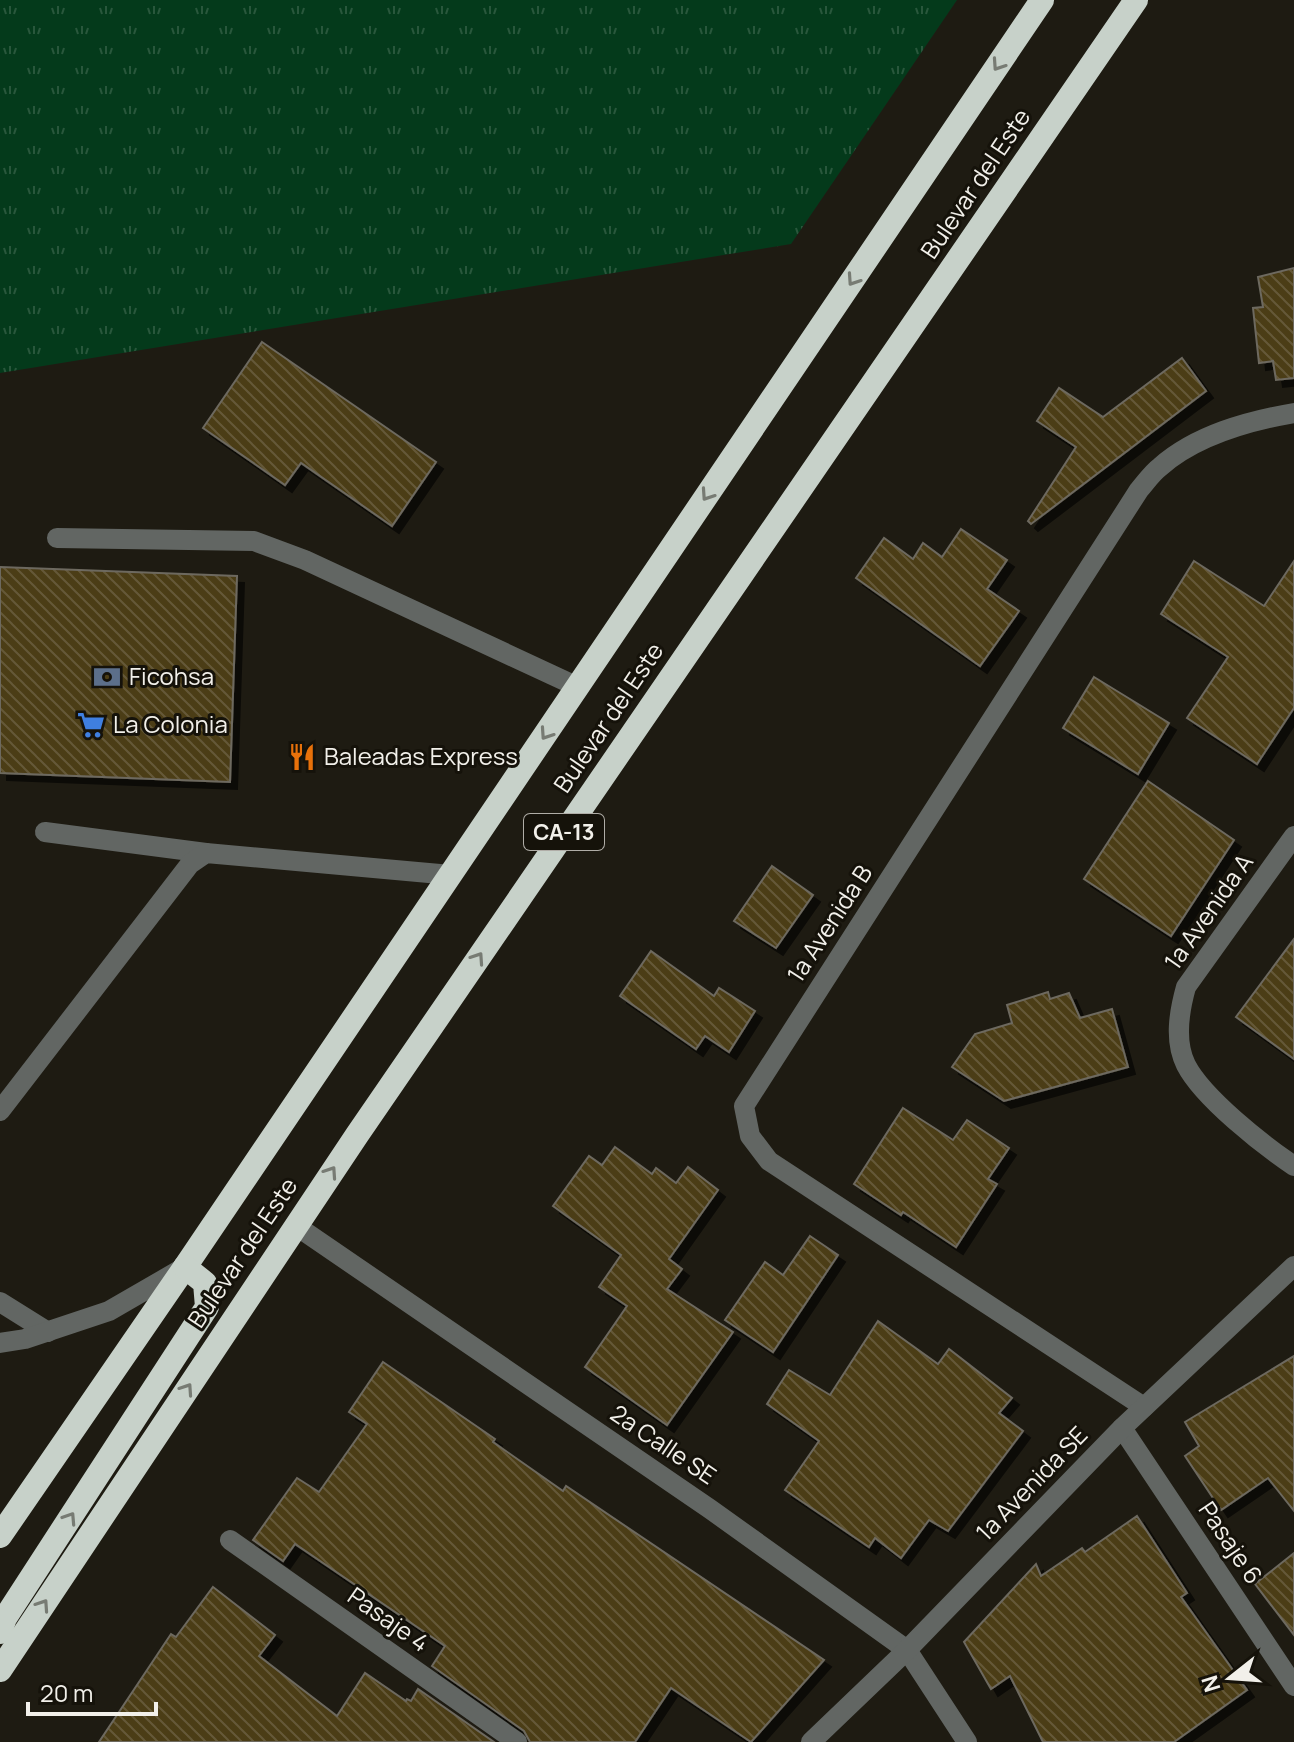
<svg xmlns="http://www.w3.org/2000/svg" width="1294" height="1742" viewBox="0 0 1294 1742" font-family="Manrope,sans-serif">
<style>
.grass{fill:url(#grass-tufts)}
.building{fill:url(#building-back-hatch);stroke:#6d695f;stroke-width:2;filter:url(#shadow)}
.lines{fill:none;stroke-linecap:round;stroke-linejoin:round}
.lane{stroke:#626663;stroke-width:20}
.street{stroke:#626663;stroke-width:20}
.highway{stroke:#c7d1c9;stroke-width:24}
.oneway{stroke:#777b73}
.labels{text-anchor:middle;stroke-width:6;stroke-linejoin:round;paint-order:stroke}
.shield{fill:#15120a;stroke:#b0ada7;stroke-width:2}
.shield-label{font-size:22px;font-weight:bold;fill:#f2f0ea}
.street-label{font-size:24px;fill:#f2f0ea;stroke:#15120a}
.poi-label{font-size:24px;fill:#f2f0ea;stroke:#15120a;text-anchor:start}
</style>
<defs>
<pattern id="grass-tufts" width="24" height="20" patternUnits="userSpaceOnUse" patternTransform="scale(2)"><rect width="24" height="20" fill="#043a1b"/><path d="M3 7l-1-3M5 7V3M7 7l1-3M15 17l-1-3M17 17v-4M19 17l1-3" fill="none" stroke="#29573c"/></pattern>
<pattern id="building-back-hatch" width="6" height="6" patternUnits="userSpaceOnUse" patternTransform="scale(2)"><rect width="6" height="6" fill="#4b3c16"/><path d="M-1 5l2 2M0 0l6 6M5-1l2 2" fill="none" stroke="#655838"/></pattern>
<filter id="shadow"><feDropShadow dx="7" dy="7" stdDeviation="0" flood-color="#0009"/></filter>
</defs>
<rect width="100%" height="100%" fill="#1e1b12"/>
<path class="grass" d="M0 0H957L791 244 0 373Z"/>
<g class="building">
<path d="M1294 268V378L1276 380 1273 361 1259 363 1253 308 1263 307 1258 277Z"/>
<path d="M262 342 436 462 392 526 301 463 285 485 203 428Z"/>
<path d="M1182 358 1206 391 1031 524 1028 521 1076 447 1037 421 1059 388 1103 417Z"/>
<path d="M961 529 1007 560 987 589 1019 611 980 666 856 578 884 538 913 559 923 543 942 557Z"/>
<path d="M1194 561 1264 606 1294 561V708L1257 764 1187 718 1228 657 1161 614Z"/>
<path d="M0 567 237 576 230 782 0 773Z"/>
<path d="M1094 677 1169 723 1138 774 1063 728Z"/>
<path d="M1148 781 1234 840 1171 936 1084 879Z"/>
<path d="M772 866 813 895 776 948 734 921Z"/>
<path d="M1294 939V1059L1236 1017Z"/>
<path d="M651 951 714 996 719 988 755 1011 729 1052 705 1036 696 1049 620 996Z"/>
<path d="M1048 992 1050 999 1069 993 1080 1018 1112 1009 1128 1067 1004 1101 952 1067 975 1034 1012 1023 1007 1005Z"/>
<path d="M903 1108 953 1140 967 1120 1009 1148 988 1179 997 1184 956 1247 903 1212 901 1215 854 1184Z"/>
<path d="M615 1147 652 1174 656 1168 676 1183 688 1167 718 1190 669 1259 682 1269 667 1289 733 1332 667 1425 585 1367 627 1306 599 1287 621 1255 553 1206 589 1156 602 1165Z"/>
<path d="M810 1236 838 1255 773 1352 725 1320 765 1262 783 1275Z"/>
<path d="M878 1321 938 1364 949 1349 1012 1398 999 1413 1023 1431 948 1531 929 1520 901 1558 875 1538 869 1547 785 1490 819 1441 767 1404 789 1370 830 1395Z"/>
<path d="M1294 1356V1511L1268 1478 1221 1510 1185 1456 1199 1446 1185 1422Z"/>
<path d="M383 1362 495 1439 493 1442 563 1491 566 1486 824 1660 751 1742 671 1688 635 1742H530L524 1731 432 1666 445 1646 295 1544 283 1561 253 1540 297 1478 319 1492 367 1424 349 1412Z"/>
<path d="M1137 1516 1187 1593 1181 1597 1247 1690 1174 1742H1043L1010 1676 991 1689 964 1642 1036 1564 1041 1576 1082 1548 1085 1552Z"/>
<path d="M1294 1553V1635L1255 1584Z"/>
<path d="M213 1587 275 1635 259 1656 337 1716 365 1673 406 1701 407 1699 411 1701 418 1689 494 1742H99L171 1634 176 1637Z"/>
</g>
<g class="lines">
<g class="lane">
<path d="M57 538 254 541 305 560 578 687"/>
<path d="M45 832 206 853"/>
<path d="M0 1111 190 864 206 853 451 875"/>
<path d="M0 1302 48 1332"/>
<path d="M0 1343 25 1339 109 1311 185 1267"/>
<path d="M1122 1428 1294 1686"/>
<path d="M230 1540 517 1742"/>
</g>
<g class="street">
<path d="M1294 836 1186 987C1179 1012 1174 1041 1186 1065 1203 1098 1263 1145 1294 1166"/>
<path d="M295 1225 710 1509 907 1650 967 1742"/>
<path d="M1144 1407 769 1161 750 1136 744 1106 1139 490C1146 482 1152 473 1160 467 1196 435 1248 421 1294 413"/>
<path d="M811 1742 907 1650 1122 1428 1294 1266"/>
</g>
<g class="highway">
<path d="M0 1536 185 1267 1042 0"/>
<path d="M0 1632 5 1618 207 1307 205 1283 185 1267"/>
<path d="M0 1670 357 1135 1136 0"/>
</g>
</g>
<defs><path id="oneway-chevron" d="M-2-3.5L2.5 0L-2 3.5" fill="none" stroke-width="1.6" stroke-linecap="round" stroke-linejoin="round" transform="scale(2)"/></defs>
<g class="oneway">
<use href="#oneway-chevron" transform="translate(998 65) rotate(124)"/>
<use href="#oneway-chevron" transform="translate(853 280) rotate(124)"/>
<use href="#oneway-chevron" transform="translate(707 495) rotate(124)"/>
<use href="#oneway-chevron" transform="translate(546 734) rotate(124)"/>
<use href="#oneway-chevron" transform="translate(478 958) rotate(-56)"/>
<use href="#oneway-chevron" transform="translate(331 1172) rotate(-56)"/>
<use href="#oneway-chevron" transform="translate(187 1389) rotate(-56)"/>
<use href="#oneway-chevron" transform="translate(70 1518) rotate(-57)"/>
<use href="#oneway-chevron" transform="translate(43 1605) rotate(-56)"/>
</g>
<defs>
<g id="bank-bare" transform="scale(2.16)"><path d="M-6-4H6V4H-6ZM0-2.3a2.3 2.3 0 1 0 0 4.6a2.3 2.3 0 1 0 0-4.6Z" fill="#5c6f8a" stroke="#15120a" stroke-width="2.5" paint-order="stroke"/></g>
<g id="supermarket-bare" transform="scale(2.16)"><path d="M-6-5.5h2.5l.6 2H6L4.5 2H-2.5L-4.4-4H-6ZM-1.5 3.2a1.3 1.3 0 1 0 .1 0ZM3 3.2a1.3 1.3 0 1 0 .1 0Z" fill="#3f7fe0" stroke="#15120a" stroke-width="2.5" paint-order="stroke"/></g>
<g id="restaurant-bare" transform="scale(2.16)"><path d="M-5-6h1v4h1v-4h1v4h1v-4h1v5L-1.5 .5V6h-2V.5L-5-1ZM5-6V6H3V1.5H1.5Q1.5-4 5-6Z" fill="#e8710a" stroke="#15120a" stroke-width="2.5" paint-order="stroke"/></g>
</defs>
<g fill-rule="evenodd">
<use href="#bank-bare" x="107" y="677"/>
<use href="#supermarket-bare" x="91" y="725"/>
<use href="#restaurant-bare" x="302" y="757"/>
</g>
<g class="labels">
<rect class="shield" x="524" y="814" width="80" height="36" rx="6"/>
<g class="shield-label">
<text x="564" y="840">CA-13</text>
</g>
<g class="street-label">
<text transform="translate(976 184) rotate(-56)" y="8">Bulevar del Este</text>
<text transform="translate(609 718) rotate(-56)" y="8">Bulevar del Este</text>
<text transform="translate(1209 912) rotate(-55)" y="8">1a Avenida A</text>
<text transform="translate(830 924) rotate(-57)" y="8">1a Avenida B</text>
<text transform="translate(243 1253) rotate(-56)" y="8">Bulevar del Este</text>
<text transform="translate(663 1445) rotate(34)" y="8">2a Calle SE</text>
<text transform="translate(1032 1484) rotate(-46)" y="8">1a Avenida SE</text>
<text transform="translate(1230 1543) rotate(56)" y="8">Pasaje 6</text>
<text transform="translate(388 1620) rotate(35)" y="8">Pasaje 4</text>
</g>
<g class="poi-label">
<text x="129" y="685">Ficohsa</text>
<text x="113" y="733">La Colonia</text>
<text x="324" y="765">Baleadas Express</text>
</g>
</g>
<g transform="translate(1230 1678) rotate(253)" stroke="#15120a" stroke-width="6" paint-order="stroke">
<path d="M0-6L14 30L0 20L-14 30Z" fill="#f2f0ea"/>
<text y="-12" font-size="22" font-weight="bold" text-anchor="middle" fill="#f2f0ea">N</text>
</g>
<path d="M28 1702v12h128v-12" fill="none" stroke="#f2f0ea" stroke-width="4"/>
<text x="40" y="1702" font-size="24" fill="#f2f0ea" stroke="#15120a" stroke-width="6" paint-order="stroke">20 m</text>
</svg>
